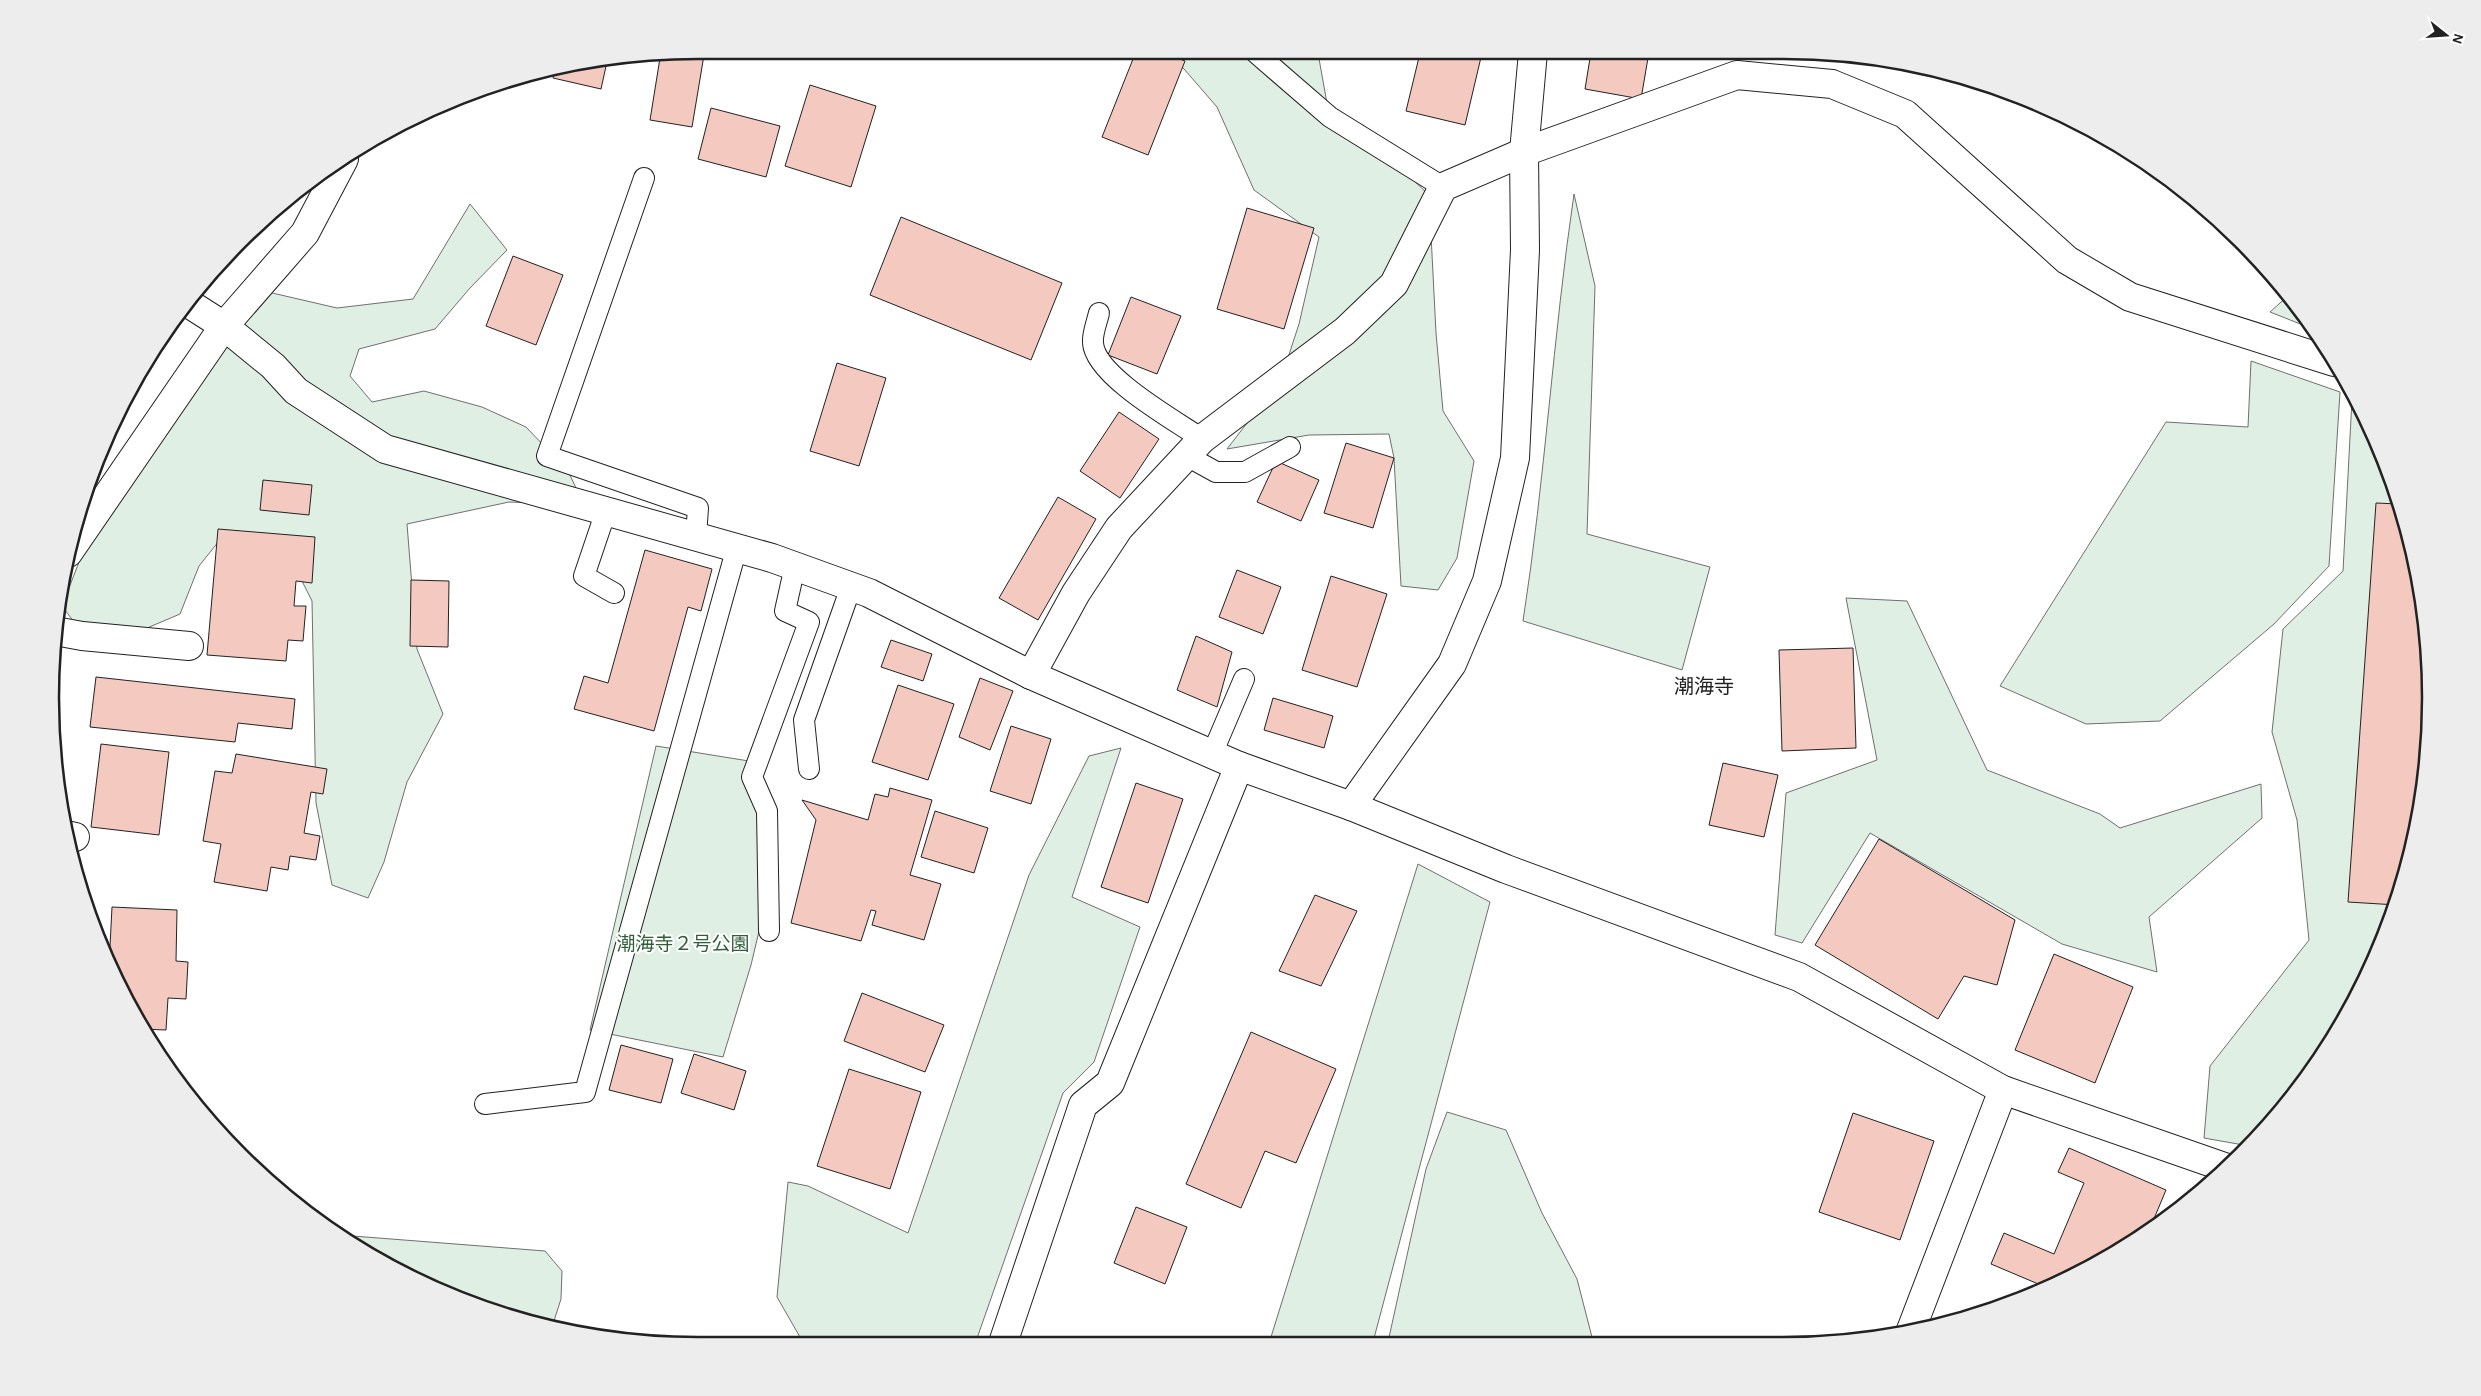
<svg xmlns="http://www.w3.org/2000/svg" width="2481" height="1396" viewBox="0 0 2481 1396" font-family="'Alegreya Sans','Noto Sans JP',sans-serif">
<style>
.green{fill:#e0efe3;stroke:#6f6f6f}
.building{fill:#f3c9c0;stroke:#222}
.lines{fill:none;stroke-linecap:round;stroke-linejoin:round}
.lane-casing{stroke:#222;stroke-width:22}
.street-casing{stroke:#222;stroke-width:30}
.secondary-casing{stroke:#222;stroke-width:30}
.lane{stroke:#fff;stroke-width:20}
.street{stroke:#fff;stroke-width:28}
.secondary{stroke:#fff;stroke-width:28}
.labels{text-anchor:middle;stroke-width:4;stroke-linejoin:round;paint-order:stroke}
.park-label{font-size:19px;fill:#2f5e38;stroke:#fff}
.neighbourhood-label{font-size:20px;fill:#222;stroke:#fff}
.rim{fill:none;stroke:#222;stroke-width:2.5}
</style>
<rect width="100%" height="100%" fill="#fff"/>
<g class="green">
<path d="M1318 53 1328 109 1373 142 1429 195 1436 333 1443 411 1474 461 1457 558 1438 590 1401 586 1394 458 1389 434 1309 435 1227 449 1281 379 1299 324 1319 237 1254 190 1217 107 1171 54Z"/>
<path d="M1574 194 1595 286 1587 534 1710 567 1682 670 1523 621C1545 480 1553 336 1574 194Z"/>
<path d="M470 204 507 250 470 288 435 329 359 349 350 376 372 402 424 391 482 407 526 427 568 471 584 505 509 502 407 524 417 649 443 714 407 782 384 862 368 898 332 885 316 803 312 601 291 559 219 541 199 566 180 614 140 631 77 626 62 606 86 544 215 358 268 292 337 308 413 299Z"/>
<path d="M2289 295 2313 329 2270 312Z"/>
<path d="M2251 361 2340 392 2329 566 2274 624 2160 721 2086 724 2000 686 2166 422 2248 427Z"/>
<path d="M2352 399 2357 400 2364 412 2409 531 2430 656 2425 783 2397 907 2344 1022 2249 1146 2204 1138 2210 1066 2309 940 2297 820 2272 732 2283 629 2343 571Z"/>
<path d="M1846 598 1907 601 1987 770 2100 814 2120 828 2261 784 2262 818 2149 917 2157 972 2062 944 1870 833 1802 943 1775 935 1786 793 1877 760Z"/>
<path d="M656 746 755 762 765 906 751 965 723 1057 590 1030Z"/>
<path d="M1121 748 1072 897 1140 927 1094 1062 1063 1093 975 1344H804L777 1297 788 1182 808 1186 908 1233 1029 875 1089 756Z"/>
<path d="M1418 864 1490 902 1373 1342 1254 1343 1271 1337Z"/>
<path d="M1447 1112 1506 1130 1542 1213 1577 1279 1593 1341 1388 1342 1426 1169Z"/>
<path d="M340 1235 545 1251 562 1271 561 1299 553 1324 490 1312 444 1291 442 1286 374 1259Z"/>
</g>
<g class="building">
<path d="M1591 52H1649L1641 99 1585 89Z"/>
<path d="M1420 53H1482L1465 125 1406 111Z"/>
<path d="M1135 54H1167L1185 61 1148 155 1102 137Z"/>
<path d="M645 55H704L692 127 650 120 660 58Z"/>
<path d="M608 57 601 89 553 78 555 69Z"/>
<path d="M810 85 876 106 851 187 785 166Z"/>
<path d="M711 108 780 126 766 177 698 159Z"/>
<path d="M1247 208 1314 228 1284 329 1217 309Z"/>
<path d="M901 217 1062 283 1031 360 870 295Z"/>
<path d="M513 256 563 275 536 345 486 326Z"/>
<path d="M1131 297 1181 316 1157 374 1108 355Z"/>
<path d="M837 363 886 378 859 466 810 451Z"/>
<path d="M1119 412 1159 439 1120 498 1080 471Z"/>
<path d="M1346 443 1394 458 1373 528 1324 513Z"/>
<path d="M1276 461 1319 480 1301 521 1257 502Z"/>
<path d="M263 480 312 485 309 515 260 510Z"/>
<path d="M1058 497 1096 519 1038 620 999 598Z"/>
<path d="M2376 503 2399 504 2409 531 2430 656 2425 783 2397 905 2348 902Z"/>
<path d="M218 529 315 537 312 583 296 581 294 606H306L303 641 288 640 286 661 207 655Z"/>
<path d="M645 550 712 569 701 611 688 607 654 731 574 709 584 676 608 683Z"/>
<path d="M1237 570 1281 587 1263 634 1219 617Z"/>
<path d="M1331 576 1387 594 1357 687 1302 670Z"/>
<path d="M411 580 449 581 448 647 410 646Z"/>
<path d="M1196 636 1232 652 1217 707 1177 690Z"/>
<path d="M891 640 932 654 923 681 881 667Z"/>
<path d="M1853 648 1856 748 1782 751 1779 650Z"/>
<path d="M96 677 295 699 292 729 238 723 235 742 90 727Z"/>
<path d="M980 678 1013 691 990 750 959 737Z"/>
<path d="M898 685 954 704 928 780 872 762Z"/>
<path d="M1273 698 1333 716 1324 748 1264 730Z"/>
<path d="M1011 726 1051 739 1031 804 990 791Z"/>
<path d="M101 744 169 752 159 835 91 827Z"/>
<path d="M236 754 327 769 323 794 311 792 304 833 320 836 316 860 290 856 288 870 271 867 267 891 214 882 221 844 203 841 215 771 232 773Z"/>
<path d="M1723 763 1778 775 1764 837 1709 825Z"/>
<path d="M1136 783 1183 799 1148 903 1101 887Z"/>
<path d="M890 788 932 800 910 875 941 884 924 940 872 925 876 911 871 910 861 941 791 923 816 820 802 800 868 820 875 794 888 797Z"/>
<path d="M935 811 988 828 974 873 921 857Z"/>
<path d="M1879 839 2015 920 1997 985 1964 976 1938 1019 1815 945Z"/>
<path d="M1315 895 1357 911 1321 986 1279 971Z"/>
<path d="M112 907 177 910 176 961 188 962 186 999 168 998 166 1030 141 1029 109 966Z"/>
<path d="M2054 954 2133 987 2095 1083 2015 1050Z"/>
<path d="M862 993 944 1025 925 1072 844 1041Z"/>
<path d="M1251 1032 1336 1069 1296 1163 1265 1151 1241 1208 1186 1184Z"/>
<path d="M621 1045 673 1059 661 1103 609 1090Z"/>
<path d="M694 1054 746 1071 734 1110 681 1093Z"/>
<path d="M849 1069 921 1092 890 1189 817 1166Z"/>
<path d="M1853 1113 1934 1141 1900 1240 1819 1212Z"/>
<path d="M2069 1148 2166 1190 2148 1233 2143 1237 2043 1286 1991 1264 2004 1233 2054 1254 2084 1183 2058 1172Z"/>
<path d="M1136 1207 1187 1227 1165 1284 1114 1263Z"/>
</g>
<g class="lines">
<g class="lane-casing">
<g id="lane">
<path d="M1256 53 1330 117 1443 187"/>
<path d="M644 178 547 456 698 508 696 536"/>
<path d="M1099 313C1097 322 1092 334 1093 343 1095 376 1176 421 1202 439"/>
<path d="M1187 456 1216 472H1245L1290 447"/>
<path d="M606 511 584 576 614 593"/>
<path d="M1212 754 1244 679"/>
<path d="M809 769 804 720 851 587"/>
<path d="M769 931 767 811 752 777 809 622 785 611 795 566"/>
<path d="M485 1104 585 1092 737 547"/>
</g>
</g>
<g class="street-casing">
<g id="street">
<path d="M68 553 224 326 305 233 344 159"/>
<path d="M55 631 82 636 189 646"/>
<path d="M1031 675 1076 593 1119 528 1202 439 1345 331 1394 284 1443 187 1524 152 1737 75 1832 84 1905 114 2067 260 2130 297 2334 362"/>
<path d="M1351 806 1506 869 1799 977 2003 1090 2227 1168"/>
<path d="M66 835 75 837"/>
<path d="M1911 1330 2003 1090"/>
<path d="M1003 1343 1083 1105 1110 1083 1239 766"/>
</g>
</g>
<g class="secondary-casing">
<path id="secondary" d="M188 303 224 326 273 366 296 391 385 449 772 558 869 593 1031 675 1239 766 1351 806 1452 664 1487 581 1515 458 1525 250 1524 152 1533 52"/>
</g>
<use href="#lane" class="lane"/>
<use href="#street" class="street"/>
<use href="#secondary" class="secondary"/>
</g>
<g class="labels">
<g class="park-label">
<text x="683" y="950">潮海寺２号公園</text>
</g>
<g class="neighbourhood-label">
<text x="1704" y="693">潮海寺</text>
</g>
</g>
<path d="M0 0H2481V1396H0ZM698 59H1783A639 639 0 0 1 2422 698V698A639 639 0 0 1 1783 1337H698A639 639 0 0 1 59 698V698A639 639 0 0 1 698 59Z" fill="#ededed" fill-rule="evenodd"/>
<path class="rim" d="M698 59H1783A639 639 0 0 1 2422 698V698A639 639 0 0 1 1783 1337H698A639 639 0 0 1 59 698V698A639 639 0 0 1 698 59Z"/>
<g transform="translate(2446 35) rotate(107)" stroke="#ffffff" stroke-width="4" paint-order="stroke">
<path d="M0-4L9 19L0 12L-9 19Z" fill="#222222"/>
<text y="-8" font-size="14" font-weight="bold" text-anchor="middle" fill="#222222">N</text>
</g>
</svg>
